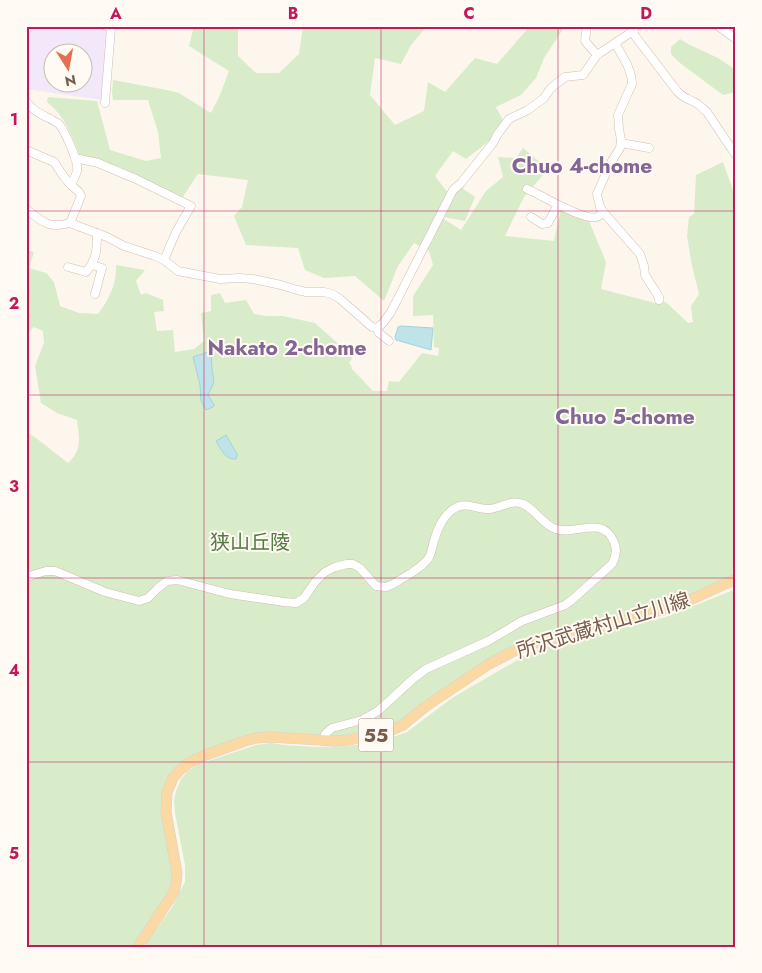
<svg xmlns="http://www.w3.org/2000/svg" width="762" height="973" viewBox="0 0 762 973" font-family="Jost,'Noto Sans JP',sans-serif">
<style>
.education{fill:#f3e8fa;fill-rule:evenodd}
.green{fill:#d8ecc9}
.water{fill:#bfe3e8;stroke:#a5d3da}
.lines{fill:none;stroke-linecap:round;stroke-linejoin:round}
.minor-casing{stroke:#d1beb0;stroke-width:9}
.major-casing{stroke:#dad1cd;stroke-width:11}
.minor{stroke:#fff;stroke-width:8}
.major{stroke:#fbd9a5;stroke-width:10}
.grid{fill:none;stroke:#c2185b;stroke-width:1;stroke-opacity:0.55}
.labels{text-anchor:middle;stroke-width:4;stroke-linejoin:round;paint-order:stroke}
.shield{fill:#fffaf3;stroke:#a28b7f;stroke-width:1}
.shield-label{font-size:19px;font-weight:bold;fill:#7a5c4d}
.park-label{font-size:20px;fill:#537a41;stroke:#fffaf3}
.street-label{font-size:20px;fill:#7a5c4d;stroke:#fffaf3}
.neighbourhood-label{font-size:21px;font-weight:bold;fill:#846695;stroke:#fffaf3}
.neatline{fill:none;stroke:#c2185b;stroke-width:2}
.grid-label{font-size:16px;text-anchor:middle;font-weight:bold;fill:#c2185b}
</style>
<rect width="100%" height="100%" fill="#fdf6ec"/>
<path class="education" d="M26 26H98L110 29 102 100 26 89ZM52 52H82V82H52Z"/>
<g class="green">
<path d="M190 26H238V56L256 73H279L299 54 303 26H427L411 45 401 64 375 58 370 95 395 125 424 111 428 82 445 92 475 58 497 64 530 26H565L544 58 536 78 521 95 496 107 504 122 489 141 466 159 453 151 435 176 448 193 441 217 461 230 486 191 503 177 498 157 516 158 523 148 548 169 524 197 505 236 554 241 561 208 589 221 606 262 601 289 655 303 661 300 668 304 688 323 693 322 691 306 699 294 691 261 687 236 689 217 694 214 696 175 723 162 734 193 736 192V579L690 600 524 646 403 725 349 740 270 737 189 763 167 792 176 883 138 947H26V432L36 438 68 463C83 449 79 439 77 420L57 413 41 403 35 366 44 343 43 331 34 327 26 335V250L34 252 29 268 46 273 54 282 60 306 79 313 98 314C109 300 117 283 116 265L145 270 136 281 141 295 146 293 163 300 164 311 154 312 157 331 173 330 175 352 194 349 204 341 201 313 211 311V295L220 293 225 303 246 300 254 314 267 316H283L315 323 353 357 349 363 351 365 352 369 373 391H387L389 381 399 382 422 353 438 356 439 348 434 347 433 315 413 316V296L433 265 429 251 414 243 398 266 384 301 355 276 324 278 305 270 298 248 246 245 234 216 242 207 248 180 198 174 182 198 120 167 79 154C71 133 65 117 47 102L48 97 97 101 110 150 146 161 161 158 158 132 148 100H113L112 93 113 80 167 90 179 93 211 113 220 95 229 71 189 46 193 30Z"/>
<path d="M680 39 688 44 718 58 736 70V92L723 95 680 63 671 54V47Z"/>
<path d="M459 186 475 197 465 221 444 217Z"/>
<path d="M736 589V947H146L148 941 172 907 185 882V865L175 813 174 800 176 791 181 779 188 771 199 764 256 745 271 743 284 745 318 747 347 746 382 741 396 736 407 732 452 698 531 652 542 648 666 617Z"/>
</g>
<g class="water">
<path d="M401 326 433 328 431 350 396 340 395 337 398 327Z"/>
<path d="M211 351 212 369 214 382 208 395 214 405 213 407 206 410 201 401 200 385 193 357Z"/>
<path d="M226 435 237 454V456L236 459C225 460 221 449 216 441Z"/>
</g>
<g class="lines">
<g class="minor-casing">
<g id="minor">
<path d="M587 26 585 41 597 55"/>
<path d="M718 26 736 39"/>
<path d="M633 31 635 36 677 91C682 97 686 98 692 101 698 103 702 108 707 112L735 154"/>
<path d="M615 43C622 56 632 69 632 84L618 115 619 129 621 140 620 148 610 164 597 194 600 207 604 213 640 254 644 266 645 275 659 297V300"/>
<path d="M26 101C33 111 40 114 51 119 52 120 57 123 58 123 64 129 79 162 77 171 76 175 73 181 71 185"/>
<path d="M105 103 111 28 106 26"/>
<path d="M621 143 649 148"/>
<path d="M26 150 54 162 64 177 71 185 79 192 81 196 70 223"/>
<path d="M75 158 98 163 136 179 191 206 176 232 164 260"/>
<path d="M527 189C542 195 583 221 597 217 598 217 603 213 604 213"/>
<path d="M26 209C43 222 48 229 70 223L107 237 124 246 155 256 164 260 178 271 220 279 240 278 253 279 281 285 297 290 306 292H324L332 294 340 299 372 327 377 328 379 333 389 341"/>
<path d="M531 217 542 224 548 223 558 205"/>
<path d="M92 265 102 268 95 294"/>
<path d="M68 267 86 272C97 259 97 250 97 233"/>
<path d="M377 328 383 323 391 312 453 190 461 183 493 143 497 135 509 119 528 110 544 98 551 88 565 77 583 75 597 55 633 31 636 26"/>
<path d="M26 577 46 571H55L105 592 139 601 148 598 158 588 167 581 177 580 230 594 284 602 296 603 304 598 315 582 325 572 335 567 347 564H353L360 568 376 586 386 587 391 585C403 578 419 570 428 559 432 553 432 547 434 541 437 529 445 512 457 507 468 502 478 510 490 509 501 508 511 499 523 504 536 510 543 525 556 529 575 536 602 514 614 542 617 549 616 557 612 564L573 599 565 605 522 621 488 641 426 669 414 678 378 711 362 720 332 728 325 734 323 741"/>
</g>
</g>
<g class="major-casing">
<path id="major" d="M138 947 174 892 176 883 177 873 166 812 167 792 173 778 180 770 189 763 203 756 245 741 256 738 270 737 336 741 349 740 390 731 403 725 425 707 489 664 524 646 643 616 690 600 736 579"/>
</g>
<use href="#minor" class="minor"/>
<use href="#major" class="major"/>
</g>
<path class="grid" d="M204 26V947M381 26V947M558 26V947M26 211H736M26 395H736M26 578H736M26 762H736"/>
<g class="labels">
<rect class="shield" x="358.5" y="718.5" width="35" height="33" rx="4"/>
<g class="shield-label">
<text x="376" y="742">55</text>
</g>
<g class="park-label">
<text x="250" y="549">狭山丘陵</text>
</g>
<g class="street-label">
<text transform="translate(603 625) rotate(-17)" y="7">所沢武蔵村山立川線</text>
</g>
<g class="neighbourhood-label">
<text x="582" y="173">Chuo 4-chome</text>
<text x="287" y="355">Nakato 2-chome</text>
<text x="625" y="424">Chuo 5-chome</text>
</g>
</g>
<rect width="762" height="973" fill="none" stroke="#fffaf3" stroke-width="55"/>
<g transform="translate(68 68) rotate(169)"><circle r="24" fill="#fffaf3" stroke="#cabbb1"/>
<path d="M0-4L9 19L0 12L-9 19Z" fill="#e76f51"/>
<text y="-8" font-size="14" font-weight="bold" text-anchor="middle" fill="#7a5c4d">N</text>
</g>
<rect x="28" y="28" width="706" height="918" class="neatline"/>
<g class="grid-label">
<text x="116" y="19">A</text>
<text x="293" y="19">B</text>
<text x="469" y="19">C</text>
<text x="646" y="19">D</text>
<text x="14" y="125">1</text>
<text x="14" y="309">2</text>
<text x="14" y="492">3</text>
<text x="14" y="676">4</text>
<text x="14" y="859">5</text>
</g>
</svg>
